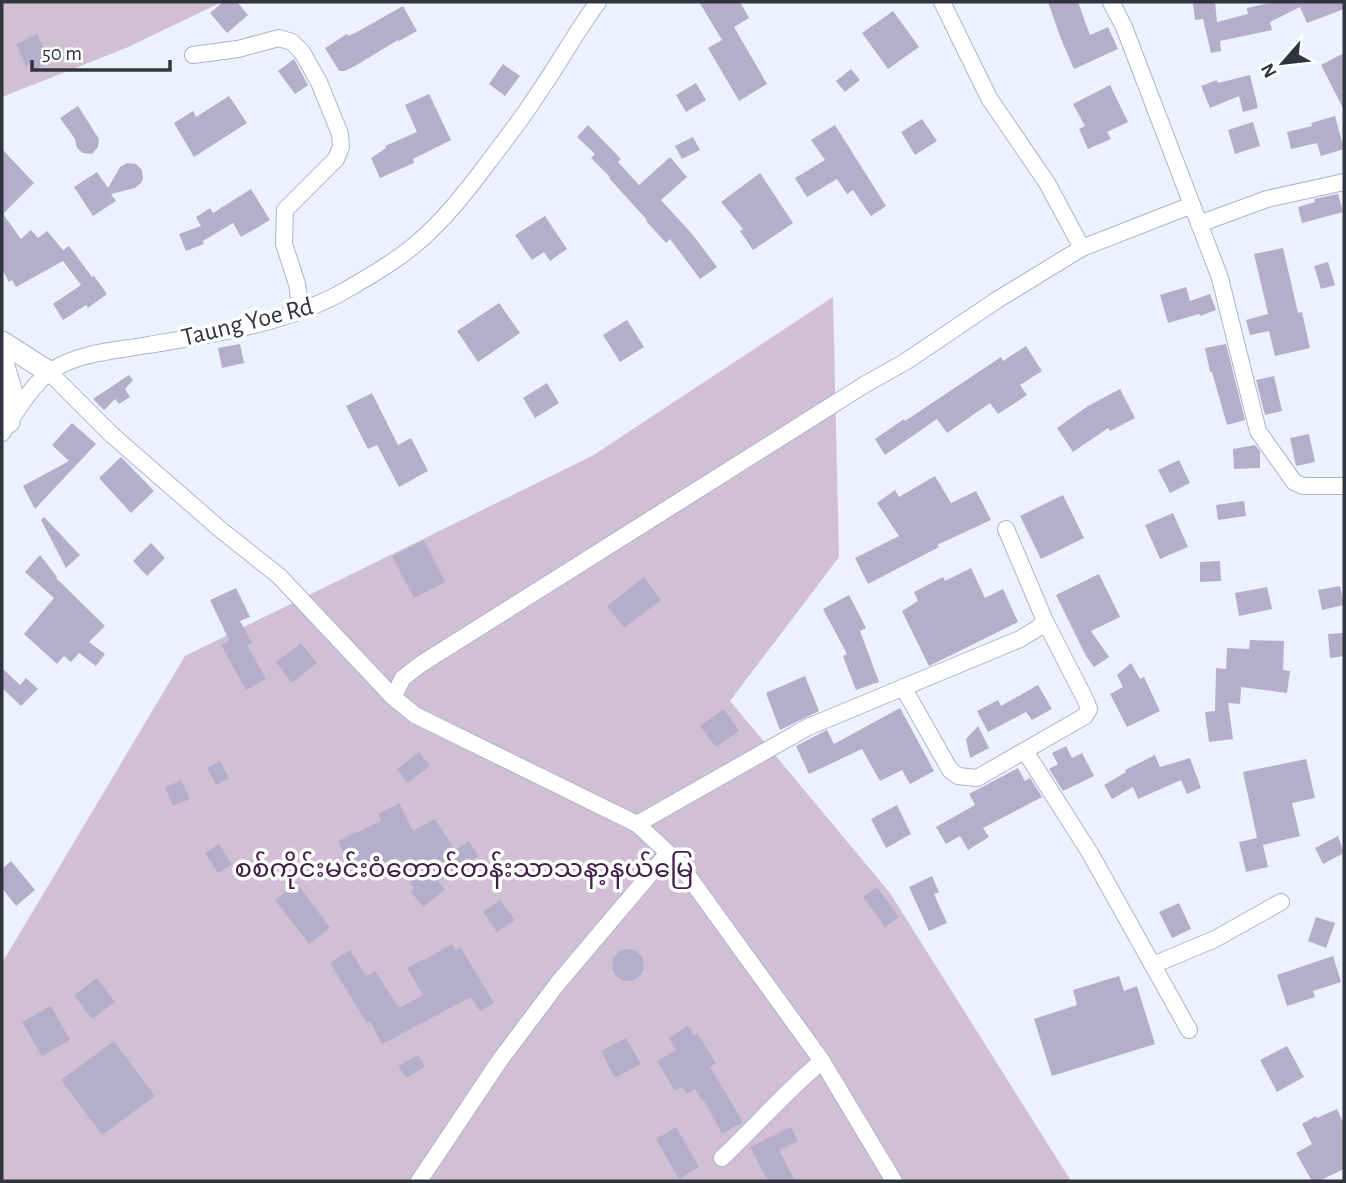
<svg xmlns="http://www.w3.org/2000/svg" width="1346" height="1183" viewBox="0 0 1346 1183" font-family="'Alegreya Sans','Noto Sans Myanmar',sans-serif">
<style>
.green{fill:#d1c0d4}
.building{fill:#b4aecb}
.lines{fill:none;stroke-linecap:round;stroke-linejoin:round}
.minor-casing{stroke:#abb4d0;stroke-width:18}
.tertiary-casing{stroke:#abb4d0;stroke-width:23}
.minor{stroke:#fff;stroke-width:16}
.tertiary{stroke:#fff;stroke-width:21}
.labels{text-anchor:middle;stroke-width:7;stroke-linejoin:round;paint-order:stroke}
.street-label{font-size:26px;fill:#30343f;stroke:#fff}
.park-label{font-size:26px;fill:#401e47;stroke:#fff}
</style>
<rect width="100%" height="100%" fill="#edf1fd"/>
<g class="green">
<path d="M2 2H222L126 48 2 97Z"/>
<path d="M833 297 839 557 730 701 890 893 1071 1181H2V963L185 656 592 456Z"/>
</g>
<g class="building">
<path d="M223 2H237L248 15 227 33 210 13Z"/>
<path d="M699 2H740L749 18 734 27 767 84 739 101 708 48 722 40Z"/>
<path d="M1048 2H1078L1090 35 1108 27 1118 49 1074 69 1061 39Z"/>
<path d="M1204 2H1215L1217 22 1248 14 1247 8 1274 2H1344V9L1307 23 1300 7 1270 22 1272 30 1220 41 1221 51 1211 53 1203 19 1195 20 1193 3Z"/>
<path d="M403 6 417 31 399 41 398 40 355 66 345 71H339L325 48 347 34 348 36 357 32Z"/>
<path d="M893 11 919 47 888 69 862 33Z"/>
<path d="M37 34 50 62 34 70 31 63 26 66 16 44Z"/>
<path d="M1344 53V110L1321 65Z"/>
<path d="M294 59 308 85 295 94 278 71Z"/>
<path d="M503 64 520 76 505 96 489 84Z"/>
<path d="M851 69 860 80 845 92 836 81Z"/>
<path d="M1250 75 1258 108 1243 112 1239 96 1210 108 1201 86 1217 80 1218 83Z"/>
<path d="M696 83 706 100 686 112 676 95Z"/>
<path d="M1110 85 1128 122 1107 132 1111 139 1088 149 1079 129 1085 126 1073 104Z"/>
<path d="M429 94 451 140 413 159 414 163 380 178 371 158 386 148 385 146 417 132 405 105Z"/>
<path d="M229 96 247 123 194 157 174 123 193 111 196 117Z"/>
<path d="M78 106 99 139 98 147 92 154 83 153 77 148 75 139 60 118Z"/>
<path d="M1335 116 1344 149 1321 156 1317 143 1291 149 1287 132 1312 126 1311 123Z"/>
<path d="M922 119 937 141 915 155 901 132Z"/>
<path d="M1253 122 1260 146 1235 154 1228 130Z"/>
<path d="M588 125 621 159 618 162 639 185 670 157 687 177 661 200 692 234 717 267 700 279 670 239 666 243 646 221 647 220 609 178 610 177 591 158 595 154 577 137Z"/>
<path d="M835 125 886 206 871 216 853 190 847 194 837 179 807 197 795 178 825 160 811 140Z"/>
<path d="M693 137 700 150 682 159 675 146Z"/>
<path d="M2 149 34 183 3 214 21 239 31 230 38 238 47 231 63 250 69 246 92 277 94 276 107 294 88 308 86 305 63 320 53 304 81 285 63 261 16 287 12 280 9 282 2 269Z"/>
<path d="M127 163 136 164 142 170 143 179 141 183 135 188 111 194 116 201 93 216 74 187 97 172 108 188 120 167Z"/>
<path d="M760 173 793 223 753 250 740 231 743 229 721 202Z"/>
<path d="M251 189 270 220 241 237 233 223 203 241 204 244 186 251 179 234 201 226 196 217 210 208 213 213Z"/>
<path d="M1338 194 1343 212 1302 223 1298 207 1315 202 1314 199Z"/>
<path d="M545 216 567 249 550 261 544 252 532 260 515 235Z"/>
<path d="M1283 248 1298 313 1302 312 1310 348 1275 356 1269 331 1250 335 1246 320 1268 314 1254 254Z"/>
<path d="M1328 262 1335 285 1321 289 1314 266Z"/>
<path d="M1186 287 1190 301 1210 294 1216 310 1200 316 1199 314 1168 323 1160 295Z"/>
<path d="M499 303 520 333 478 362 457 331Z"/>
<path d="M627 320 644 347 620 362 603 335Z"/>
<path d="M240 344 244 363 222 368 218 348Z"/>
<path d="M1226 344 1245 420 1227 425 1212 372H1210L1205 348Z"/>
<path d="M1026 346 1042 371 1020 385 1027 395 998 414 990 403 947 433 937 419 885 455 875 439 904 419 905 421 1001 357 1003 361Z"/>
<path d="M129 375 133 380 125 389 130 397 119 404 115 399 104 410 93 399Z"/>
<path d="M1274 376 1282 411 1265 415 1256 380Z"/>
<path d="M547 383 559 403 535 418 523 398Z"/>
<path d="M1120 389 1135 418 1110 431 1108 428 1073 452 1057 428 1088 406Z"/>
<path d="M372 393 398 445 411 438 428 471 399 487 377 445 368 449 346 406Z"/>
<path d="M72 423 96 444 35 509 23 486 69 461 52 445Z"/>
<path d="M1309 434 1315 462 1296 466 1290 438Z"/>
<path d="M1255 445 1260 451V468L1234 469 1233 449Z"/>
<path d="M121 457 154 491 131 513 99 478Z"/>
<path d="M1179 460 1190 483 1170 493 1158 470Z"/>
<path d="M935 476 951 503 976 491 991 520 937 545 939 547 868 584 855 558 899 536 877 503 895 490 899 497Z"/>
<path d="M1063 495 1084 538 1041 559 1020 516Z"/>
<path d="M1244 501 1246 516 1218 520 1216 505Z"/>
<path d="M1173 513 1188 547 1160 559 1145 525Z"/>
<path d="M44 517 80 555 66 568 41 520Z"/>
<path d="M424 540 445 582 414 598 392 556Z"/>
<path d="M151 543 165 558 147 576 133 561Z"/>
<path d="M40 555 57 577 56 578 105 626 89 642 105 654 96 666 79 653 71 662 64 656 57 664 24 634 54 598 25 572Z"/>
<path d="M1220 561 1221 581 1200 582V562Z"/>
<path d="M971 568 985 598 1003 589 1018 622 929 666 902 611 918 601 914 592 943 577 945 581Z"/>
<path d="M1099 574 1120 617 1091 631 1109 657 1094 667 1086 656 1056 595Z"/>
<path d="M644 577 661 600 624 628 607 606Z"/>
<path d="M1340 586 1344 605 1322 610 1318 590Z"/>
<path d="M1267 587 1272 609 1239 616 1235 593Z"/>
<path d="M236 588 250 617 240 621 252 643 247 645 266 679 246 690 221 645 229 640 210 600Z"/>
<path d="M849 595 866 628 860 631 879 682 856 690 843 656 847 654 823 609Z"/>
<path d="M1344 633V656L1330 658 1328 634Z"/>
<path d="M1250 640 1284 641 1283 670 1290 671 1287 693 1241 687 1240 704 1228 703 1233 739 1209 742 1205 712 1215 711 1216 668 1226 669 1227 648 1249 649Z"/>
<path d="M301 643 317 663 292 683 276 662Z"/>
<path d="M1131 663 1140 679 1144 677 1160 711 1127 727 1110 694 1123 687 1117 675Z"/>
<path d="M2 668 20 685 26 678 38 689 21 706 2 688Z"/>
<path d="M805 676 819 711 780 730 766 693Z"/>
<path d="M1038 685 1052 709 1032 720 1026 712 988 732 977 711 998 700 1001 706Z"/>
<path d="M900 708 934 771 910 784 902 770 880 781 862 749 809 774 796 746 827 730 834 744Z"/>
<path d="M724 709 739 731 716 747 700 726Z"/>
<path d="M978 726 989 748 970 758 966 739Z"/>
<path d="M1066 746 1072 758 1082 753 1094 776 1063 791 1049 769 1058 764 1052 753Z"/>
<path d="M419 752 430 766 407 783 397 769Z"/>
<path d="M1155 755 1160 767 1190 758 1201 788 1187 794 1181 780 1138 799 1133 787 1112 799 1104 785 1126 772 1125 770Z"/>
<path d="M1306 759 1315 798 1292 803 1300 836 1263 845 1268 867 1246 872 1239 842 1257 838 1243 772Z"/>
<path d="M220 761 229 778 216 785 207 768Z"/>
<path d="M1018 768 1025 781 1030 778 1042 797 983 828 989 837 968 850 960 836 946 844 936 827 975 805 969 794Z"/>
<path d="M181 780 190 799 173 806 165 788Z"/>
<path d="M399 803 413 831 435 819 455 850 469 841 478 856 438 881 445 890 423 907 411 892 414 889 396 858 355 877 338 841 381 821 378 814Z"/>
<path d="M897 805 911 834 886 848 871 819Z"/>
<path d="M1338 836 1344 853 1323 864 1315 848Z"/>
<path d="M219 844 232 865 218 873 205 853Z"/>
<path d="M11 861 35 890 16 906 2 888V869Z"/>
<path d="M932 876 939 892 934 894 947 923 929 931 909 887Z"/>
<path d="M297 883 330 928 309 944 275 900Z"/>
<path d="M877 887 899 917 885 927 863 897Z"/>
<path d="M500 900 515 920 497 932 483 912Z"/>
<path d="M1179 903 1191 929 1172 938 1159 912Z"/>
<path d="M1316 917 1335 923 1326 948 1308 941Z"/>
<path d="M452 944 456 950 461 948 494 1003 480 1011 471 997 382 1044 370 1021 367 1023 330 963 350 950 366 976 375 971 399 1008 423 995 407 968 423 959 424 960Z"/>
<circle cx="628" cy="965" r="16"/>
<path d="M1333 956 1341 982 1313 991 1315 997 1287 1006 1277 975Z"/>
<path d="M1119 976 1124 991 1137 986 1155 1044 1052 1076 1034 1019 1077 1005 1073 990Z"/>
<path d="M97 978 115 1002 92 1019 74 995Z"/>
<path d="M51 1006 70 1040 42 1056 22 1022Z"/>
<path d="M688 1026 694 1035 697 1033 716 1063 710 1067 743 1122 722 1134 704 1100 702 1101 695 1089 687 1094 682 1087 675 1091 657 1061 676 1050 669 1038Z"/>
<path d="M626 1038 641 1064 615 1078 601 1051Z"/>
<path d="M114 1041 155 1096 102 1135 61 1080Z"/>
<path d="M1287 1046 1304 1077 1277 1092 1260 1060Z"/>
<path d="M418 1055 425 1067 406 1078 398 1066Z"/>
<path d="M1337 1109 1344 1124V1169L1319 1181H1312L1296 1153 1312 1144 1302 1124 1316 1116 1317 1118Z"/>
<path d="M676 1127 699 1167 679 1179 656 1139Z"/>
<path d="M791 1127 798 1141 779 1150 795 1181H768L750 1147Z"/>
</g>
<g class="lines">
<g class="minor-casing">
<g id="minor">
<path d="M942 2 989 98 1047 183 1082 248 1192 205"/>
<path d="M1111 2 1124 27 1220 278 1258 431 1294 482 1303 486H1344"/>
<path d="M193 55 238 49 279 38 292 42 302 52 319 82 340 134 341 147 336 159 285 210 284 244 297 284 301 310"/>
<path d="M1199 224 1267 199 1344 182"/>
<path d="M49 372 112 435 221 530 279 576 393 697 415 715 637 824 678 862 822 1061 894 1181"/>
<path d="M2 433C14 415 33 383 51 371 79 352 115 351 148 345 214 334 287 324 346 290 370 276 396 261 417 243 444 220 466 192 487 164 504 141 522 119 537 95 558 65 576 32 598 2"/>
<path d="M903 687 950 770 958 776 977 778 1085 716 1089 709 1086 701 1045 621"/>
<path d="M393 697 403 678 421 664 864 385 905 362 997 300 1082 248"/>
<path d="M1025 751 1090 853 1189 1030"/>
<path d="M637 824 808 727 1020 639 1038 628 1045 621 1006 529"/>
<path d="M1153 965 1215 939 1281 902"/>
<path d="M722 1158C756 1126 786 1091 822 1061"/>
<path d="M419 1181 500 1060 558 983 668 853"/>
</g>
</g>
<g class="tertiary-casing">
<g id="tertiary">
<path d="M2 342 49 372"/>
<path d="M2 359 11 390 9 422"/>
</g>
</g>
<use href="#minor" class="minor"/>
<use href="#tertiary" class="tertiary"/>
</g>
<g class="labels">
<g class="street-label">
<text transform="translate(247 321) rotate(-14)" y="9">Taung Yoe Rd</text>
</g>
<g class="park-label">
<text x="464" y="877">စစ်ကိုင်းမင်းဝံတောင်တန်းသာသနာ့နယ်မြေ</text>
</g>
</g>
<rect width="1346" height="1183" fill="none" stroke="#30343f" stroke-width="7"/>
<g transform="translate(1283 63) rotate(242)" stroke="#ffffff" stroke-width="5" paint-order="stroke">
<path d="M0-5L12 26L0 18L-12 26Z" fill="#30343f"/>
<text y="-10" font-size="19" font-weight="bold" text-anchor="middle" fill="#30343f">N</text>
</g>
<path d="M32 60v10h138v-10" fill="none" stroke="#30343f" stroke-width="3.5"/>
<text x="42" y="60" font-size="21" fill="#30343f" stroke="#ffffff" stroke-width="5" paint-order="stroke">50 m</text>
</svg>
